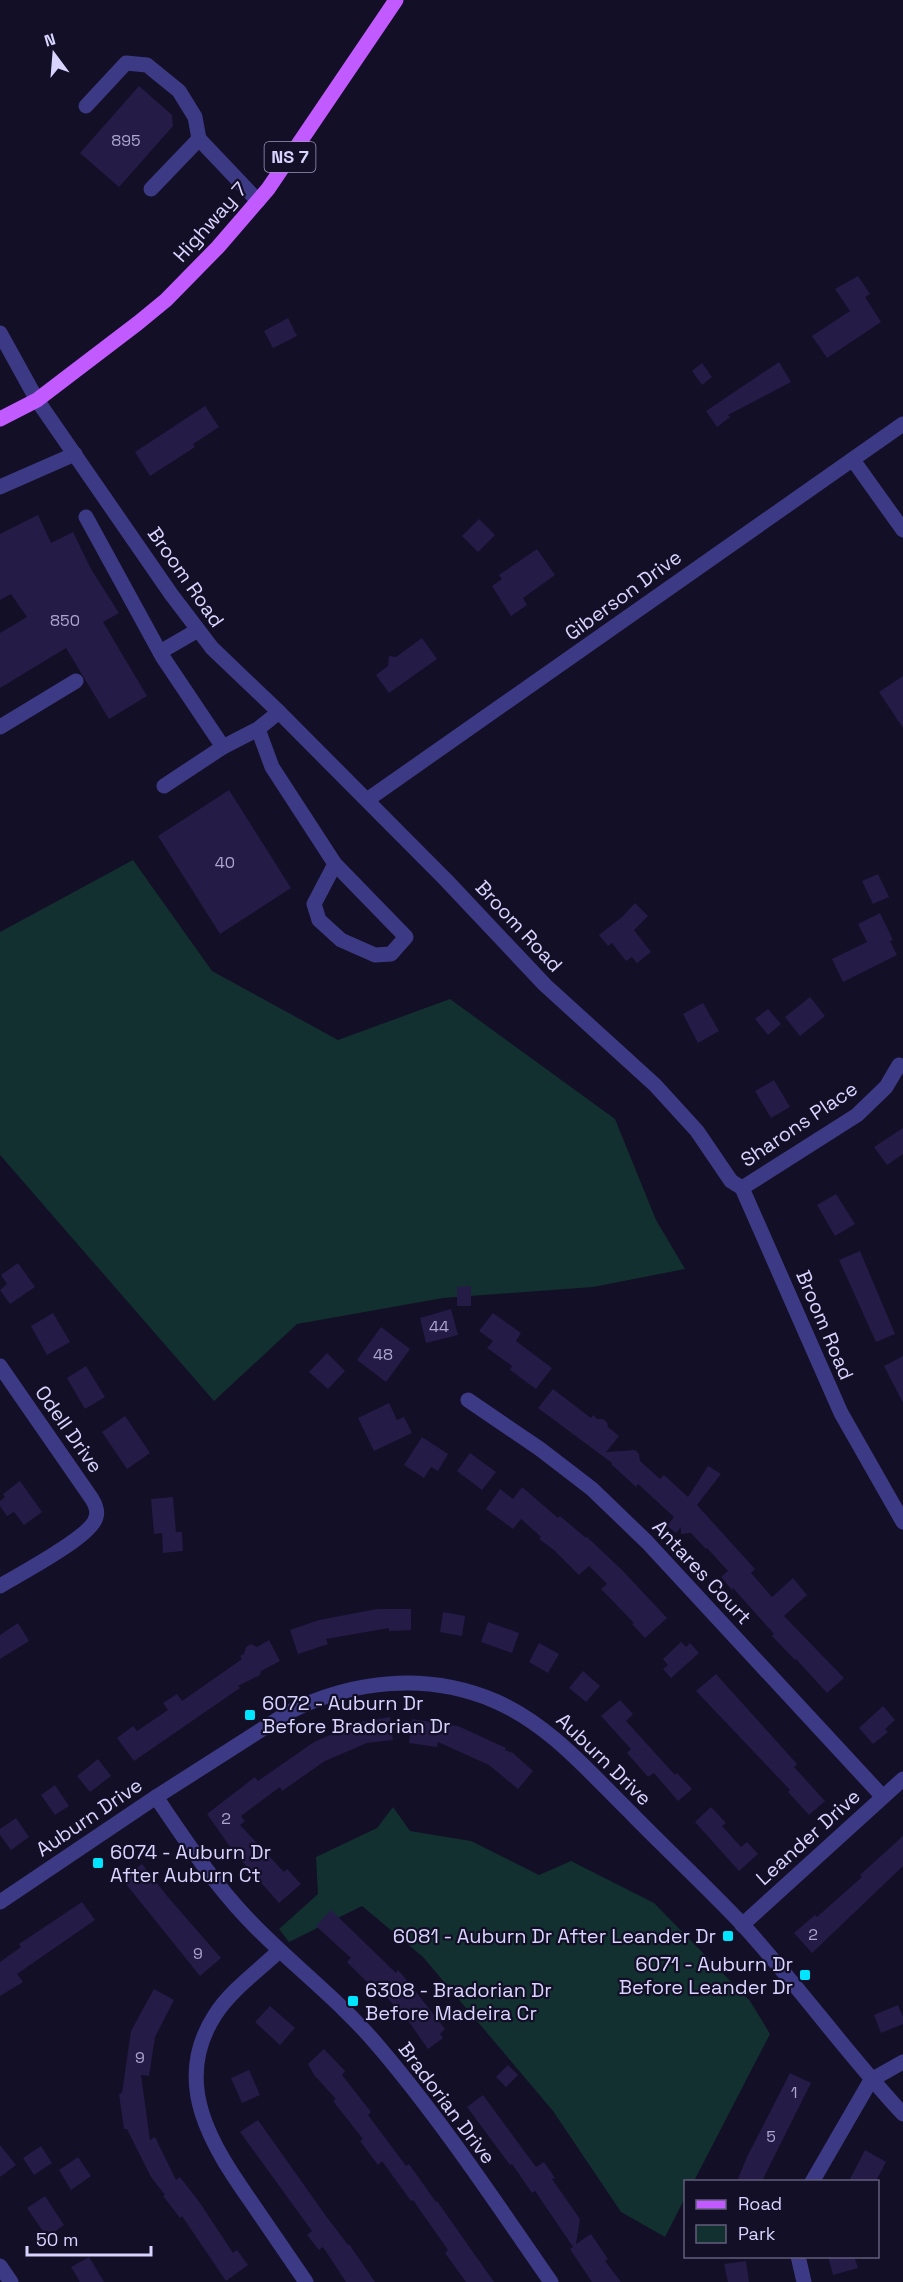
<svg xmlns="http://www.w3.org/2000/svg" width="903" height="2282" viewBox="0 0 903 2282" font-family="'Space Grotesk',sans-serif">
<style>
.green{fill:#12302f}
.building{fill:#241b47}
.lines{fill:none;stroke-linecap:round;stroke-linejoin:round}
.minor{stroke:#3d3a85;stroke-width:15}
.major{stroke:#c25bff;stroke-width:15}
.poi-dot{fill:#00e5ff;stroke:#130f26;stroke-width:2}
.labels{text-anchor:middle;stroke-width:4.5;stroke-linejoin:round;paint-order:stroke}
.number-label{font-size:16px;fill:#aca6d1}
.shield{fill:#130f26;stroke:#9e99be;stroke-width:1.5}
.shield-label{font-size:18px;font-weight:bold;fill:#d9d4ff}
.street-label{font-size:20px;fill:#d9d4ff;stroke:#130f26}
.poi-label{font-size:20px;fill:#d9d4ff;stroke:#130f26;text-anchor:start}
</style>
<rect width="100%" height="100%" fill="#130f26"/>
<g class="green">
<path d="M133 860 212 971 338 1040 450 999 615 1119 656 1220 685 1269 593 1287 443 1298 297 1324 214 1401 0 1155V932Z"/>
<path d="M393 1807 410 1831 471 1841 539 1875 571 1861 654 1903 750 2001 770 2034 694 2181 686 2182 685 2198 665 2237 621 2212 553 2111 423 1957 362 1906 289 1942 279 1929 318 1894 316 1857 377 1828Z"/>
</g>
<g class="building">
<path d="M139 86 172 115 173 126 119 187 80 153Z"/>
<path d="M858 276 870 294 865 297 881 322 827 358 812 336 850 311 835 289Z"/>
<path d="M288 318 297 336 273 348 264 331Z"/>
<path d="M779 362 791 382 728 415 730 417 717 427 706 411Z"/>
<path d="M702 363 712 377 702 385 692 371Z"/>
<path d="M205 406 219 427 193 444 195 447 150 476 135 452Z"/>
<path d="M38 515 51 543 73 532 91 569 119 613 103 622 147 696 109 719 66 648 0 688V633L27 617 11 594 0 600V534Z"/>
<path d="M479 519 495 535 478 552 462 536Z"/>
<path d="M537 549 555 575 523 598 527 605 511 616 492 586 502 579 499 575Z"/>
<path d="M422 638 437 659 389 693 376 675 388 666 389 656 396 657Z"/>
<path d="M903 676V728L879 692Z"/>
<path d="M229 790 291 888 220 934 158 836Z"/>
<path d="M878 874 889 897 873 904 862 881Z"/>
<path d="M635 903 648 916 634 930 651 952 637 963 632 957 626 961 612 943 608 946 599 935 622 917Z"/>
<path d="M880 913 893 940 890 941 897 955 843 982 832 959 867 942 858 924Z"/>
<path d="M810 997 825 1016 800 1036 785 1017Z"/>
<path d="M703 1003 719 1031 698 1043 683 1014Z"/>
<path d="M768 1009 781 1024 768 1035 755 1019Z"/>
<path d="M774 1080 790 1107 771 1118 755 1091Z"/>
<path d="M903 1128V1154L887 1165 874 1147Z"/>
<path d="M836 1194 855 1224 835 1236 817 1205Z"/>
<path d="M860 1251 895 1334 876 1342 839 1260Z"/>
<path d="M18 1263 35 1287 10 1304 0 1290 7 1284 1 1275Z"/>
<path d="M471 1286V1306H457V1287Z"/>
<path d="M451 1309 458 1335 426 1343 420 1318Z"/>
<path d="M53 1313 70 1342 47 1355 31 1326Z"/>
<path d="M493 1313 521 1333 516 1341 552 1368 536 1389 510 1370 512 1366 487 1348 493 1341 479 1331Z"/>
<path d="M381 1327 410 1349 386 1382 357 1360Z"/>
<path d="M327 1353 345 1371 328 1389 309 1372Z"/>
<path d="M903 1356V1403L884 1366Z"/>
<path d="M86 1366 105 1397 85 1409 67 1378Z"/>
<path d="M553 1389 591 1418 593 1415 597 1419H603L607 1422 608 1427 619 1436 606 1452 635 1450 639 1454 640 1461 660 1479 664 1475 688 1497 708 1466 721 1474 697 1505 755 1569 751 1573 772 1597 793 1578 807 1595 784 1616 844 1678 827 1693 796 1659 795 1660 772 1636 774 1634 733 1588 732 1590 721 1577 728 1571 707 1548 706 1549 691 1533 681 1534V1527L676 1533 667 1526 674 1517 638 1484 636 1487 611 1464 612 1463 538 1408Z"/>
<path d="M389 1403 397 1420 404 1417 412 1433 374 1451 358 1418Z"/>
<path d="M125 1416 150 1453 127 1469 102 1432Z"/>
<path d="M422 1437 448 1454 438 1471 431 1467 424 1478 404 1465Z"/>
<path d="M470 1453 496 1472 482 1490 457 1471Z"/>
<path d="M20 1481 42 1512 24 1525 14 1512 7 1516 0 1506V1501L5 1497 3 1494Z"/>
<path d="M522 1487 558 1518 560 1516 586 1538 587 1537 622 1570 667 1618 645 1638 632 1624 634 1623 601 1589 607 1584 589 1566 579 1575 555 1551 539 1539 541 1537 521 1519 513 1529 486 1509 500 1489 513 1499Z"/>
<path d="M173 1497 176 1532H182L183 1551 163 1553 162 1533 154 1534 151 1499Z"/>
<path d="M377 1609H411V1630L389 1631V1628L326 1639 328 1644 298 1654 290 1630 319 1620Z"/>
<path d="M443 1612 465 1616 462 1636 440 1632Z"/>
<path d="M488 1622 519 1633 512 1653 481 1642Z"/>
<path d="M18 1623 29 1641 0 1659V1635Z"/>
<path d="M269 1640 280 1661 261 1671 260 1675 238 1686 240 1688 134 1761 117 1738 133 1726 137 1731 168 1710 163 1703 177 1694 182 1701 242 1659 240 1656 244 1654 246 1647 251 1644 257 1647Z"/>
<path d="M681 1642 686 1647 690 1643 699 1653 671 1678 663 1669 668 1665 663 1659Z"/>
<path d="M539 1643 559 1654 548 1673 529 1662Z"/>
<path d="M583 1671 600 1686 586 1702 569 1688Z"/>
<path d="M716 1674 797 1764 794 1767 825 1801 809 1815 788 1792 790 1790 696 1691Z"/>
<path d="M620 1700 633 1714 626 1721 675 1775 677 1773 692 1789 678 1801 654 1773 648 1777 627 1753 631 1749 601 1716Z"/>
<path d="M883 1706 895 1720 885 1729 888 1732 873 1744 859 1728Z"/>
<path d="M390 1717 393 1740 367 1743 325 1761 282 1791 280 1787 241 1816 245 1821 240 1825 284 1872 287 1869 301 1884 279 1903 233 1851 207 1814 255 1777 258 1781 314 1742 359 1722Z"/>
<path d="M412 1719 458 1726 506 1748 505 1750 513 1753 533 1771 518 1789 489 1765 438 1742 437 1747 409 1743Z"/>
<path d="M98 1759 111 1776 90 1792 77 1776Z"/>
<path d="M55 1785 69 1806 55 1815 41 1795Z"/>
<path d="M711 1807 726 1823 722 1826 741 1847 747 1842 758 1854 739 1871 695 1822Z"/>
<path d="M16 1818 29 1837 11 1850 0 1835V1829Z"/>
<path d="M903 1836V1866L812 1953 794 1933 815 1915 817 1917 862 1877 860 1875Z"/>
<path d="M142 1864 167 1896 221 1958 200 1976 122 1879Z"/>
<path d="M82 1902 95 1920 17 1974 23 1982 0 1996V1962L21 1947 19 1944Z"/>
<path d="M331 1910 396 1973 398 1970 405 1978 445 2029 440 2034 443 2038 428 2049 409 2022 371 1980 368 1983 347 1962 351 1958 316 1926Z"/>
<path d="M154 1989 174 2000 155 2037 149 2076 141 2075 150 2140 155 2137 176 2180 180 2177 200 2203 233 2253 237 2250 248 2265 226 2281 182 2216 180 2218 163 2196 165 2195 151 2177 127 2129H124L119 2094 122 2093 131 2031Z"/>
<path d="M898 2005 903 2017V2024L881 2033 874 2015Z"/>
<path d="M270 2006 295 2028 280 2045 255 2022Z"/>
<path d="M324 2049 345 2071 342 2075 371 2112 368 2115 406 2166 409 2164 436 2202 437 2201 494 2282H466L445 2253 448 2250 413 2200 411 2201 382 2161 378 2165 360 2141 363 2139 333 2101 336 2099 314 2075 308 2064Z"/>
<path d="M508 2065 518 2075 506 2087 496 2077Z"/>
<path d="M249 2070 260 2095 242 2103 231 2078Z"/>
<path d="M790 2073 811 2083 762 2181H737L747 2157Z"/>
<path d="M483 2095 536 2167 544 2162 555 2178 552 2179 580 2219 576 2244 591 2234 608 2259 605 2261 621 2282H592L570 2249 573 2247 535 2191 532 2193 512 2164 510 2165 467 2107Z"/>
<path d="M258 2120 326 2216 348 2245 349 2244 375 2282H346L323 2247 319 2250 307 2235 312 2231 240 2132Z"/>
<path d="M0 2145 16 2165 0 2177Z"/>
<path d="M41 2146 52 2163 34 2175 23 2158Z"/>
<path d="M865 2150 886 2162 876 2181H849Z"/>
<path d="M78 2157 91 2176 71 2190 59 2170Z"/>
<path d="M45 2196 64 2225 47 2237 27 2208Z"/>
<path d="M828 2256H854L858 2268 833 2275Z"/>
<path d="M89 2257 104 2282H80L71 2267Z"/>
<path d="M746 2261 749 2282H728L724 2264Z"/>
</g>
<g class="lines">
<g class="minor">
<path d="M86 106 126 63 147 65 179 91 195 117 199 139 258 201"/>
<path d="M151 189 199 139"/>
<path d="M0 333 37 400 171 594 212 648 279 712 446 880 545 985 655 1085 697 1131 731 1181 742 1188 841 1413 903 1522"/>
<path d="M853 460 903 530"/>
<path d="M0 487 75 454"/>
<path d="M86 517 162 656 223 747 258 729 279 712"/>
<path d="M160 652 198 630"/>
<path d="M0 727 76 681"/>
<path d="M258 729 272 767 335 864 406 937 391 954 375 955 341 940 319 920 314 904 335 864"/>
<path d="M164 786 223 747"/>
<path d="M367 800 903 424"/>
<path d="M742 1188 857 1115 886 1087 899 1065"/>
<path d="M0 1366 92 1499C95 1504 98 1511 96 1517 93 1536 18 1575 0 1586"/>
<path d="M468 1400 540 1449 592 1489 647 1542 883 1797"/>
<path d="M156 1797C184 1838 212 1881 246 1917 288 1962 339 1999 379 2047 442 2121 496 2203 551 2282"/>
<path d="M0 1902 156 1797 289 1712C353 1680 427 1672 495 1701 550 1725 588 1771 630 1812 667 1850 706 1886 742 1924 798 1985 846 2053 903 2114"/>
<path d="M742 1925 903 1779"/>
<path d="M279 1951C258 1971 231 1990 215 2015 171 2083 212 2146 252 2203 270 2229 288 2256 306 2282"/>
<path d="M871 2080 903 2062"/>
<path d="M812 2182 871 2080"/>
<path d="M798 2256 804 2282"/>
<path d="M0 2266 11 2282"/>
</g>
<path class="major" d="M0 419 37 400 138 323 166 300 218 247 268 189 396 0"/>
</g>
<g class="poi-dot">
<rect x="244" y="1709" width="12" height="12" rx="3"/>
<rect x="92" y="1857" width="12" height="12" rx="3"/>
<rect x="722" y="1930" width="12" height="12" rx="3"/>
<rect x="799" y="1969" width="12" height="12" rx="3"/>
<rect x="347" y="1995" width="12" height="12" rx="3"/>
</g>
<g class="labels">
<g class="number-label">
<text x="126" y="146">895</text>
<text x="65" y="626">850</text>
<text x="225" y="868">40</text>
<text x="439" y="1332">44</text>
<text x="383" y="1360">48</text>
<text x="226" y="1824">2</text>
<text x="813" y="1940">2</text>
<text x="198" y="1959">9</text>
<text x="140" y="2063">9</text>
<text x="794" y="2098">1</text>
<text x="771" y="2142">5</text>
</g>
<rect class="shield" x="264.5" y="142" width="51" height="30" rx="4.5"/>
<g class="shield-label">
<text x="290" y="163">NS 7</text>
</g>
<g class="street-label">
<text transform="translate(210 222) rotate(-48)" y="7">Highway 7</text>
<text transform="translate(186 577) rotate(55)" y="7">Broom Road</text>
<text transform="translate(623 595) rotate(-36)" y="7">Giberson Drive</text>
<text transform="translate(519 926) rotate(47)" y="7">Broom Road</text>
<text transform="translate(799 1124) rotate(-34)" y="7">Sharons Place</text>
<text transform="translate(825 1325) rotate(67)" y="7">Broom Road</text>
<text transform="translate(69 1429) rotate(55)" y="7">Odell Drive</text>
<text transform="translate(702 1572) rotate(47)" y="7">Antares Court</text>
<text transform="translate(604 1759) rotate(44)" y="7">Auburn Drive</text>
<text transform="translate(89 1817) rotate(-34)" y="7">Auburn Drive</text>
<text transform="translate(808 1837) rotate(-42)" y="7">Leander Drive</text>
<text transform="translate(447 2103) rotate(53)" y="7">Bradorian Drive</text>
</g>
<g class="poi-label">
<text x="262" y="1710">6072 - Auburn Dr<tspan x="262" dy="23">Before Bradorian Dr</tspan></text>
<text x="110" y="1859">6074 - Auburn Dr<tspan x="110" dy="23">After Auburn Ct</tspan></text>
<text x="716" y="1943" text-anchor="end">6081 - Auburn Dr After Leander Dr</text>
<text x="793" y="1971" text-anchor="end">6071 - Auburn Dr<tspan x="793" dy="23">Before Leander Dr</tspan></text>
<text x="365" y="1997">6308 - Bradorian Dr<tspan x="365" dy="23">Before Madeira Cr</tspan></text>
</g>
</g>
<rect x="684" y="2180" width="195" height="78" fill="#130f26" stroke="#625e7d" stroke-width="1.5"/>
<rect x="696" y="2200" width="30" height="9" fill="#c25bff" stroke="#625e7d" stroke-width="1.5"/>
<text x="738" y="2210" font-size="18" fill="#d9d4ff">Road</text>
<rect x="696" y="2225" width="30" height="18" fill="#12302f" stroke="#625e7d" stroke-width="1.5"/>
<text x="738" y="2240" font-size="18" fill="#d9d4ff">Park</text>
<g transform="translate(54 54) rotate(344)" stroke="#130f26" stroke-width="4.5" paint-order="stroke">
<path d="M0-4.5L10 22L0 15L-10 22Z" fill="#d9d4ff"/>
<text y="-9" font-size="16" font-weight="bold" text-anchor="middle" fill="#d9d4ff">N</text>
</g>
<path d="M27 2246v9h124v-9" fill="none" stroke="#d9d4ff" stroke-width="3"/>
<text x="36" y="2246" font-size="18" fill="#d9d4ff" stroke="#130f26" stroke-width="4.5" paint-order="stroke">50 m</text>
</svg>
